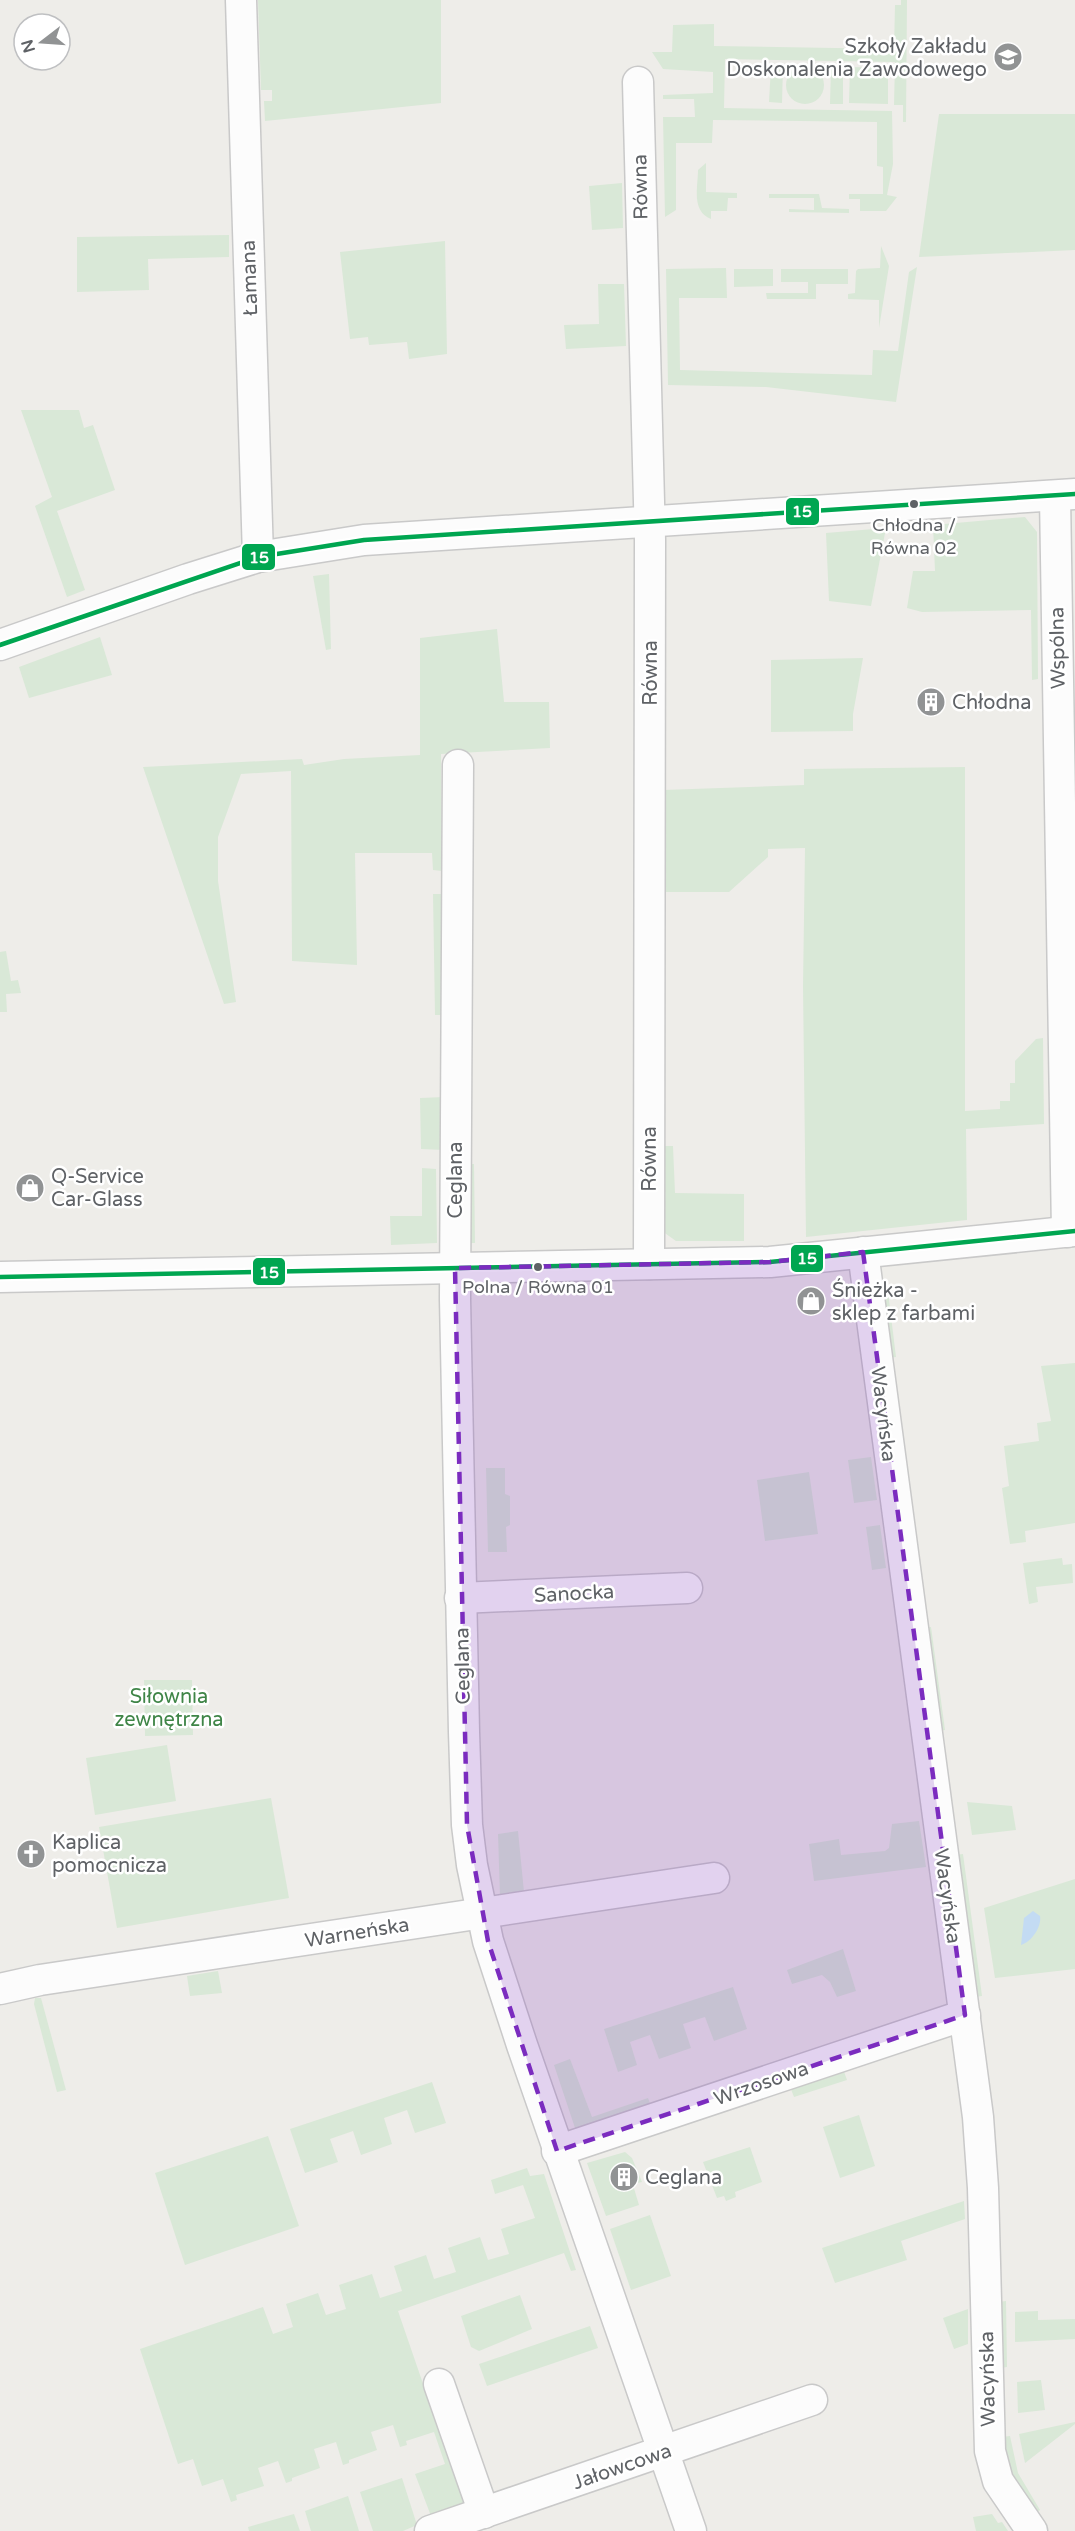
<svg xmlns="http://www.w3.org/2000/svg" width="1075" height="2531" viewBox="0 0 1075 2531" font-family="'Varela Round',sans-serif">
<style>
.green{fill:#d9e8d7}
.water{fill:#c3dbf3}
.lines{fill:none;stroke-linecap:round;stroke-linejoin:round}
.street-casing{stroke:#c9c9c9;stroke-width:33}
.street{stroke:#fcfcfc;stroke-width:30}
.bus-1-casing{stroke:#fff;stroke-width:9}
.bus-1{stroke:#00a651;stroke-width:4.5}
.marked{fill:#7b2cbf;fill-opacity:0.2;stroke:#7b2cbf;stroke-width:4.5;stroke-dasharray:12 8;stroke-linejoin:round}
.bus-dot{fill:#5f6266;stroke:#fff;stroke-width:2}
.labels{text-anchor:middle;stroke-width:5;stroke-linejoin:round;paint-order:stroke}
.bus-label{font-size:18px;fill:#5f6266;stroke:#fff}
.poi-label{font-size:20px;fill:#5f6266;stroke:#fff;text-anchor:start}
.street-label{font-size:20px;fill:#5f6266;stroke:#fff}
.park-label{font-size:20px;fill:#3f8547;stroke:#fff}
.line-badge{stroke:#fff;stroke-width:2}
.badge-label{font-size:16px;text-anchor:middle;font-weight:bold;fill:#fff}
</style>
<rect width="100%" height="100%" fill="#eeede9"/>
<g class="green">
<path d="M258 0H441V103L265 121 264 101H272V90H261Z"/>
<path d="M901 0H907L906 122H903V105H894L895 62 725 59 724 108 892 111 893 164 887 195 897 197 886 211H860V199H849V194H883V167L877 166V122L713 120 712 143H676V210L665 217 663 117H695L694 99H663V95L713 93V72L663 69 652 52H672L673 25 714 24V46L894 49 895 5H901Z"/>
<circle cx="805" cy="85" r="19"/>
<path d="M771 66H783L782 103 769 102Z"/>
<path d="M831 67H843V104H830Z"/>
<path d="M850 67 888 68V104L849 103Z"/>
<path d="M939 114H1075V250L919 257Z"/>
<path d="M706 163V192L737 193V198H728L727 211H711V219C691 211 698 187 698 170Z"/>
<path d="M622 183 623 228 592 230 589 186Z"/>
<path d="M769 194H819L822 208 849 209V213L789 212V209L814 210V198H769Z"/>
<path d="M229 235V257L148 259 149 290 77 292V237Z"/>
<path d="M445 241 447 354 409 359 407 342 369 345 368 337 350 339 340 252Z"/>
<path d="M881 246 889 266 879 328V300L848 299V294L855 293 856 271 858 269 880 268Z"/>
<path d="M917 267 896 402 766 387 668 385 666 269 726 268 727 298H679L680 370 872 375 873 350 898 351 909 272Z"/>
<path d="M734 269H773V286L734 287Z"/>
<path d="M781 269H848V284H816V299H767L766 293H808V282H781Z"/>
<path d="M598 284H624L626 346 566 349 564 325 599 324Z"/>
<path d="M21 410H79L84 428 93 425 115 490 57 511 85 590 67 597 35 506 52 497Z"/>
<path d="M1025 517 1037 532 1038 679 1032 680 1031 610 922 612 907 608 913 571H935L933 525Z"/>
<path d="M886 528 871 606 829 601 826 533Z"/>
<path d="M329 574 331 649 326 650 313 576Z"/>
<path d="M497 629 504 702H549L550 748 441 754 442 871 433 870 432 853H355L357 965 292 961 291 771 241 774 218 837V881L236 1002 224 1004 143 767 302 759 304 765 344 759 420 755V638Z"/>
<path d="M100 637 112 675 29 698 19 667Z"/>
<path d="M863 658 853 714V731L771 732V660Z"/>
<path d="M965 767V1111L1000 1109V1101H1010V1083H1015V1061L1036 1039 1043 1038 1044 1124 966 1129 967 1220 806 1237 803 986 805 848 768 849V857L729 892H661L663 790 804 785V769Z"/>
<path d="M433 894H443V1015H435Z"/>
<path d="M6 951 11 981 18 980 21 993 6 994 7 1012H0V952Z"/>
<path d="M444 1097V1150L421 1149 420 1098Z"/>
<path d="M664 1146H673L675 1193 744 1194V1241H676L662 1231Z"/>
<path d="M469 1164H474L475 1243H466Z"/>
<path d="M422 1168 436 1169 437 1243 391 1245 390 1216H422Z"/>
<path d="M888 1292 896 1357 888 1358 880 1293Z"/>
<path d="M1075 1363V1523L1025 1531 1026 1542 1010 1544 1002 1488 1009 1486 1004 1446 1039 1441 1037 1423 1051 1421 1041 1366Z"/>
<path d="M871 1457 877 1500 854 1503 848 1460Z"/>
<path d="M486 1468H505V1494L510 1496V1525L506 1527 507 1552H488Z"/>
<path d="M809 1472 818 1534 765 1541 757 1480Z"/>
<path d="M880 1525 886 1568 872 1570 866 1527Z"/>
<path d="M1062 1558 1063 1565 1072 1564 1073 1583 1036 1587 1038 1602 1029 1604 1023 1563Z"/>
<path d="M931 1627 945 1730 939 1731 925 1628Z"/>
<path d="M144 1680H192L193 1735 145 1736Z"/>
<path d="M167 1745 176 1801 95 1815 86 1758Z"/>
<path d="M271 1798 289 1898 117 1928 99 1827Z"/>
<path d="M967 1802 1012 1806 1016 1830 972 1835Z"/>
<path d="M919 1821 926 1867 814 1881 809 1844 839 1839 841 1855 885 1851 889 1848 892 1824Z"/>
<path d="M518 1831 524 1892 500 1896 498 1834Z"/>
<path d="M963 1854 982 1996 974 1997 955 1855Z"/>
<path d="M1075 1879V1969L995 1978 984 1908Z"/>
<path d="M843 1949 856 1991 837 1997 830 1982 822 1975 792 1984 787 1970Z"/>
<path d="M218 1971 222 1993 190 1996 187 1976Z"/>
<path d="M733 1987 747 2029 714 2041 705 2017 683 2024 691 2048 659 2059 650 2035 630 2042 637 2065 618 2072 604 2029Z"/>
<path d="M35 1998H41L66 2090 57 2092 34 2004Z"/>
<path d="M570 2059 592 2117 648 2098 652 2109 577 2134 554 2065Z"/>
<path d="M842 2066 847 2080 794 2097 789 2084Z"/>
<path d="M432 2082 446 2123 415 2133 407 2110 384 2118 392 2144 361 2155 353 2131 330 2139 338 2162 305 2173 290 2129Z"/>
<path d="M859 2115 875 2166 840 2178 823 2127Z"/>
<path d="M268 2136 299 2226 185 2265 155 2173Z"/>
<path d="M750 2147 762 2182 735 2192 736 2197 726 2201 724 2196 717 2198 703 2162Z"/>
<path d="M625 2152 632 2158 642 2182 637 2183 630 2164 610 2171 618 2191 633 2185 639 2205 606 2216 587 2163Z"/>
<path d="M527 2168 530 2176 544 2174 576 2270 571 2271 564 2253 398 2311 463 2500V2507L431 2516 415 2474 445 2464 434 2432 406 2441 407 2445 400 2447 393 2425 371 2432 377 2450 349 2460V2463L343 2465 336 2442 314 2449 320 2468 292 2478V2481L286 2483 278 2461 258 2468 264 2486 236 2495 237 2500 231 2502 223 2479 202 2486 193 2459 178 2464 140 2349 263 2307 273 2334 293 2327 286 2304 318 2293 326 2315 346 2309 339 2285 372 2274 380 2298 402 2291 394 2266 426 2255 434 2279 456 2272 448 2248 480 2237 488 2260 509 2254 501 2229 535 2218 523 2185 495 2194 491 2180Z"/>
<path d="M964 2201 965 2219 901 2241 907 2260 835 2283 822 2248Z"/>
<path d="M650 2215 671 2276 631 2290 610 2229Z"/>
<path d="M520 2295 532 2329 479 2351 471 2347 461 2316Z"/>
<path d="M1006 2301 1007 2367 1000 2368 998 2302Z"/>
<path d="M968 2309V2344L954 2349 943 2318Z"/>
<path d="M1038 2311V2320L1075 2319V2339L1015 2342V2312Z"/>
<path d="M590 2326 598 2348 487 2386 479 2364Z"/>
<path d="M1041 2380 1045 2410 1018 2413 1017 2382Z"/>
<path d="M1075 2422V2424L1025 2463 1019 2434Z"/>
<path d="M1010 2436 1018 2473 1040 2510 1033 2515 1010 2473 1002 2437Z"/>
<path d="M402 2478 417 2525 403 2531H373L360 2492Z"/>
<path d="M348 2496 359 2531H311L305 2511Z"/>
<path d="M294 2514 300 2531H249L248 2527Z"/>
<path d="M992 2514 998 2523 1002 2522 1008 2531H976L973 2517Z"/>
</g>
<path class="water" d="M1033 1911 1040 1916C1042 1927 1031 1942 1021 1945L1024 1918Z"/>
<g class="lines">
<g class="street-casing">
<g id="street">
<path d="M241 0 258 557"/>
<path d="M638 82 650 540 649 1264"/>
<path d="M1055 496 1067 1232"/>
<path d="M0 645 188 579 258 557 364 540 1075 494"/>
<path d="M458 765 455 1299 464 1732 467 1825 472 1865 488 1941 522 2045 691 2531"/>
<path d="M863 1252 978 2117 983 2188 990 2451 998 2481 1032 2531"/>
<path d="M0 1277 770 1262 1075 1231"/>
<path d="M460 1598 687 1588"/>
<path d="M0 1989 40 1980 714 1878"/>
<path d="M557 2151 965 2015"/>
<path d="M439 2384 484 2513"/>
<path d="M430 2531 812 2400"/>
</g>
</g>
<use href="#street" class="street"/>
<g class="bus-1-casing">
<g id="bus-1">
<path d="M0 645 258 557 364 540 1075 494"/>
<path d="M0 1277 770 1262 1075 1231"/>
</g>
</g>
<use href="#bus-1" class="bus-1"/>
</g>
<path class="marked" d="M863 1252 965 2015 557 2151 488 1941 467 1825 455 1268 770 1262Z"/>
<defs>
<g id="school-disc" transform="scale(1.5)"><circle r="9.5" fill="#919394" stroke="#fff"/><path d="M0-5L7-2L0 1L-7-2ZM-4 1L0 2.5L4 1V4Q0 6-4 4Z" fill="#fff"/></g>
<g id="building-disc" transform="scale(1.5)"><circle r="9.5" fill="#919394" stroke="#fff"/><path d="M-4-6H4V6H1V3H-1V6H-4ZM-2.5-4.3h1.7v1.8h-1.7ZM.8-4.3h1.7v1.8H.8ZM-2.5-1h1.7V.8h-1.7ZM.8-1h1.7V.8H.8Z" fill="#fff"/></g>
<g id="shop-disc" transform="scale(1.5)"><circle r="9.5" fill="#919394" stroke="#fff"/><path d="M-5-2.5h2.3a2.7 3.5 0 0 1 5.4 0H5L5.5 6h-11ZM-1.5-2.5h3a1.5 2.3 0 0 0-3 0Z" fill="#fff"/></g>
<g id="church-disc" transform="scale(1.5)"><circle r="9.5" fill="#919394" stroke="#fff"/><path d="M-1.2-6h2.4v3.5h3.3v2.4h-3.3V6h-2.4V-.1h-3.3v-2.4h3.3Z" fill="#fff"/></g>
</defs>
<g fill-rule="evenodd">
<use href="#school-disc" x="1008" y="57"/>
<use href="#building-disc" x="931" y="702"/>
<use href="#shop-disc" x="30" y="1188"/>
<use href="#shop-disc" x="811" y="1301"/>
<use href="#church-disc" x="31" y="1854"/>
<use href="#building-disc" x="624" y="2177"/>
</g>
<g class="bus-dot">
<circle cx="914" cy="504" r="5"/>
<circle cx="538" cy="1267" r="5"/>
</g>
<g class="labels">
<g class="bus-label">
<text x="914" y="531">Chłodna /<tspan x="914" dy="23">Równa 02</tspan></text>
<text x="538" y="1293">Polna / Równa 01</text>
</g>
<g class="poi-label">
<text x="987" y="53" text-anchor="end">Szkoły Zakładu<tspan x="987" dy="23">Doskonalenia Zawodowego</tspan></text>
<text x="952" y="709">Chłodna</text>
<text x="51" y="1183">Q-Service<tspan x="51" dy="23">Car-Glass</tspan></text>
<text x="832" y="1297">Śnieżka -<tspan x="832" dy="23">sklep z farbami</tspan></text>
<text x="52" y="1849">Kaplica<tspan x="52" dy="23">pomocnicza</tspan></text>
<text x="645" y="2184">Ceglana</text>
</g>
<g class="street-label">
<text transform="translate(640 187) rotate(-91)" y="7">Równa</text>
<text transform="translate(249 278) rotate(-92)" y="7">Łamana</text>
<text transform="translate(1057 648) rotate(-91)" y="7">Wspólna</text>
<text transform="translate(650 673) rotate(-90)" y="7">Równa</text>
<text transform="translate(649 1159) rotate(-90)" y="7">Równa</text>
<text transform="translate(455 1180) rotate(-90)" y="7">Ceglana</text>
<text transform="translate(884 1414) rotate(83)" y="7">Wacyńska</text>
<text transform="translate(574 1593) rotate(-3)" y="7">Sanocka</text>
<text transform="translate(462 1666) rotate(-91)" y="7">Ceglana</text>
<text transform="translate(948 1896) rotate(82)" y="7">Wacyńska</text>
<text transform="translate(357 1932) rotate(-9)" y="7">Warneńska</text>
<text transform="translate(761 2083) rotate(-19)" y="7">Wrzosowa</text>
<text transform="translate(987 2379) rotate(-91)" y="7">Wacyńska</text>
<text transform="translate(622 2466) rotate(-19)" y="7">Jałowcowa</text>
</g>
<g class="park-label">
<text x="169" y="1703">Siłownia<tspan x="169" dy="23">zewnętrzna</tspan></text>
</g>
</g>
<g class="line-badge">
<rect x="785" y="497" width="35" height="29" rx="6" fill="#00a651"/>
<rect x="241" y="543" width="35" height="28" rx="6" fill="#00a651"/>
<rect x="790" y="1244" width="34" height="29" rx="6" fill="#00a651"/>
<rect x="252" y="1257" width="34" height="29" rx="6" fill="#00a651"/>
</g>
<g class="badge-label">
<text x="802" y="517">15</text>
<text x="259" y="563">15</text>
<text x="807" y="1264">15</text>
<text x="269" y="1278">15</text>
</g>
<g transform="translate(42 42) rotate(253)"><circle r="28" fill="#ffffff" stroke="#bfc0c2" stroke-width="1.5"/>
<path d="M0-4.5L10 22L0 15L-10 22Z" fill="#919394"/>
<text y="-9" font-size="16" font-weight="bold" text-anchor="middle" fill="#5f6266">N</text>
</g>
</svg>
